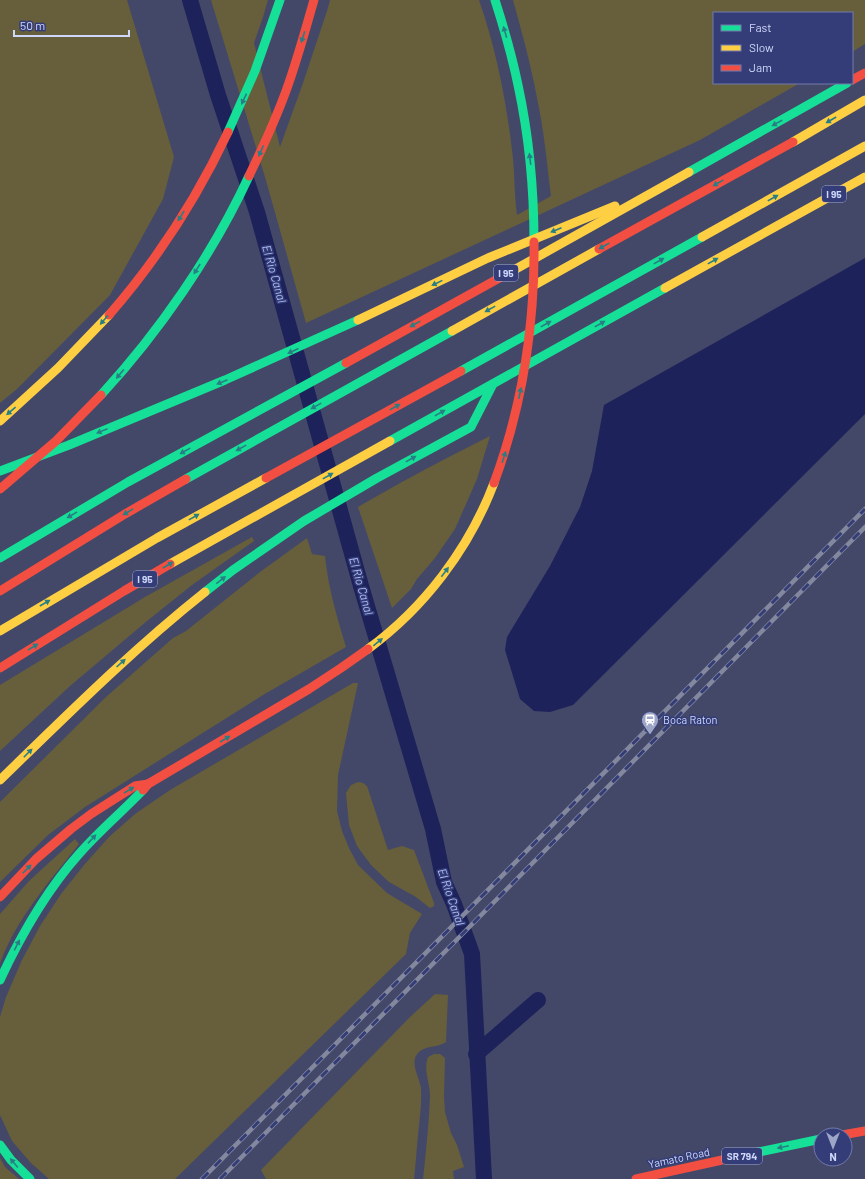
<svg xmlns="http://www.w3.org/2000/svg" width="865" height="1179" viewBox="0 0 865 1179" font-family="Barlow,sans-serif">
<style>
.green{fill:#675e3c}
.water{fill:#1e225a}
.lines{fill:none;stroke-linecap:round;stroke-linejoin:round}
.canal{stroke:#1e225a;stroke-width:16}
.fast{stroke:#16e098;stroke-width:9}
.slow{stroke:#ffcf43;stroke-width:9}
.jam{stroke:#f24e42;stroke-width:9}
.rail-casing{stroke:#83889f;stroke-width:4.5}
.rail{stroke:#343d77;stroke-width:3;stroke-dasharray:9;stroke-linecap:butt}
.oneway{fill:#287e84}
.labels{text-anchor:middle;stroke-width:3;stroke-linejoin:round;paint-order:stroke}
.shield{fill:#343d77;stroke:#a0aad3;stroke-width:1}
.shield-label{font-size:10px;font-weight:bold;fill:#cfd8fb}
.poi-label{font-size:11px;fill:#cfd8fb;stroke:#343d77;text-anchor:start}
.street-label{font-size:11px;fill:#cfd8fb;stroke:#343d77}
.water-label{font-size:12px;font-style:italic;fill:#afbdf5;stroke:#343d77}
</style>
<rect width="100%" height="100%" fill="#434868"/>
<g class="green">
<path d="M0 0H127L174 157 163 199 110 295 17 389 0 403Z"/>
<path d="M211 0H268L263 17 254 43 280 147 303 83 327 11 330 0H479C496 49 506 99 512 150 515 172 514 194 517 215L551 196C547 163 544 131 537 98 531 65 522 33 513 0H865V44L852 52V13H714V83H800L700 140 306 323 265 177Z"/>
<path d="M490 436 477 479 455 529 435 558 417 579 411 589 392 608 358 507C387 490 416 474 445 459 460 451 475 444 490 436Z"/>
<path d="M252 537 254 541 192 585 147 621 70 686 0 751V685L145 597Z"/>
<path d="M307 538 312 554 325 556C328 587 337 617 346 647L263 695 85 807 48 835 0 882V802L106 697 173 638 186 631 260 572Z"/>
<path d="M353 683H358L338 775 337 811 342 831 349 848 358 865 387 893 422 914 410 933 406 954 175 1179H49L31 1163 12 1141 0 1115V1017L6 997 22 960 40 926 61 894 84 865 109 837 135 814 170 790Z"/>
<path d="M358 782 363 783 367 786 388 850 402 846 414 850 434 903V906L430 908 416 897 389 882 371 865 357 846 349 825 346 793 351 785Z"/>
<path d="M75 839 79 844C49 882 17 918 0 963V914L29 881Z"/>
<path d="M435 994 448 995 446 1042C438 1048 425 1045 418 1053 409 1063 420 1078 421 1089 422 1101 420 1114 419 1126 417 1144 416 1161 414 1179H266L261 1170 409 1018Z"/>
<path d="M434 1054H440L445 1058 444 1097 445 1112 451 1133 457 1145 464 1167 453 1171 454 1179H423C426 1151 429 1123 430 1096 430 1082 423 1070 428 1057Z"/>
<path d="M0 1158 5 1167 19 1179H0Z"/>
</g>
<path class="water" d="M865 258V414L573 705 550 712 534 711 520 699 505 650 507 637 550 566 580 507 592 471 604 405Z"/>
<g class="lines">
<g class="canal">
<path d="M190 0 218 95 257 212 361 586 433 829 444 882 454 904 472 954 484 1179"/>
<path d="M476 1054 538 1000"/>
</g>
<g class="fast">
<path d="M495 0C504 28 512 56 518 85 529 136 534 189 534 242"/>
<path d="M228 132 255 71 280 0"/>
<path d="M689 172 847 83"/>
<path d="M461 371 702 237"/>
<path d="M101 395C159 332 213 254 249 176"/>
<path d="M390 441 665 288"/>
<path d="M0 471 69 445 225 380 358 320"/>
<path d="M186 479 452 331"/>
<path d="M0 558 128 482 346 363"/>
<path d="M205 592 233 570 304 521 377 478 471 427 493 384"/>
<path d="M0 980C21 935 45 892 79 854 99 831 122 812 143 790"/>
<path d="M0 1145 11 1160 30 1179"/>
<path d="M754 1153 821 1139"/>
</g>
<g class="slow">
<path d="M793 142 865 100"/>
<path d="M702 237 865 146"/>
<path d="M514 270 689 172"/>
<path d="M665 288 865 177"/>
<path d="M358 320 488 258 615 206"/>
<path d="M452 331 599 249"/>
<path d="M0 421 58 368 109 315"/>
<path d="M170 564 390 441"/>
<path d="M0 631 157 538 266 478"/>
<path d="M368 649C424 608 469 549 494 483"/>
<path d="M0 780C67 715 132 650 205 592"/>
</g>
<g class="jam">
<path d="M852 80 865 73"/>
<path d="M249 176C262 149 275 121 286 91 297 61 305 31 314 0"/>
<path d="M599 249 793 142"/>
<path d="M109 315C157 260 197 198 228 132"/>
<path d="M346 363 514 270"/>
<path d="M266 478 461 371"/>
<path d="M494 483C522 407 535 324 534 242"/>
<path d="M0 489 56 441 101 395"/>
<path d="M0 591 125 514 186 479"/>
<path d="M0 668 124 591 170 564"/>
<path d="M143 790 148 784 309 689 341 668 368 649"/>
<path d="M0 897 36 859 71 829 91 814 135 786 148 784"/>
<path d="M842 1135 865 1131"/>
<path d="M636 1179 754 1153"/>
</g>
<g class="rail-casing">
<g id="rail">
<path d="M202 1179 865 509"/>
<path d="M220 1179 865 527"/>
</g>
</g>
<use href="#rail" class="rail"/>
</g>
<defs><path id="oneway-solid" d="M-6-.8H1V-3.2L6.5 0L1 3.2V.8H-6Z"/></defs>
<g class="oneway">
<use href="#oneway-solid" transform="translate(505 32) rotate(-106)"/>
<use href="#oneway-solid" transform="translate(303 37) rotate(107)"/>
<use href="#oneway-solid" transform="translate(244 99) rotate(115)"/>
<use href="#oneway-solid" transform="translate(831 120) rotate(150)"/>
<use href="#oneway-solid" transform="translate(777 123) rotate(151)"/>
<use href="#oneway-solid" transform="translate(261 151) rotate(114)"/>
<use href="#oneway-solid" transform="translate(530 159) rotate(-97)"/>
<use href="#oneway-solid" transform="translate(718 183) rotate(151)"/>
<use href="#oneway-solid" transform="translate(773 198) rotate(-29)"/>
<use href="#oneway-solid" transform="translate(181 216) rotate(122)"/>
<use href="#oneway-solid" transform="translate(556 230) rotate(157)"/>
<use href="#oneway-solid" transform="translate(604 246) rotate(151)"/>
<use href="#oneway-solid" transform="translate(659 261) rotate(-29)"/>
<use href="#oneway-solid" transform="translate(713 261) rotate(-29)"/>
<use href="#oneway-solid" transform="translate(197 269) rotate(122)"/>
<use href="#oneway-solid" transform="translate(437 283) rotate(154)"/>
<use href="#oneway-solid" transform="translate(490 309) rotate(151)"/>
<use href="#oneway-solid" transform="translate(104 320) rotate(131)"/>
<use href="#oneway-solid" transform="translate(415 324) rotate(151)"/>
<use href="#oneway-solid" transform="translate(546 324) rotate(-29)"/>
<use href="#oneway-solid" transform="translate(600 324) rotate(-29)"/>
<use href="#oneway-solid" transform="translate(293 351) rotate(156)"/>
<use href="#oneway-solid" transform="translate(120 374) rotate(130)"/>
<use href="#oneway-solid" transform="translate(222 382) rotate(157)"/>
<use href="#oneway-solid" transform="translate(520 393) rotate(-78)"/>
<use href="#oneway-solid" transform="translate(316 406) rotate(151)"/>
<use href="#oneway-solid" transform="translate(395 407) rotate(-29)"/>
<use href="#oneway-solid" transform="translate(11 411) rotate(140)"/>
<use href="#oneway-solid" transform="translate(440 413) rotate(-29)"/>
<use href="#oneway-solid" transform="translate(102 431) rotate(158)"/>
<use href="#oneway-solid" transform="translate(241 448) rotate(151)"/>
<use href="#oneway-solid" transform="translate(185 451) rotate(151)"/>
<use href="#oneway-solid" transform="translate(504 457) rotate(-72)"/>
<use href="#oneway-solid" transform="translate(411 459) rotate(-29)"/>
<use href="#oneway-solid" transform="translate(328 476) rotate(-29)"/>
<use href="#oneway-solid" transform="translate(128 512) rotate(149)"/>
<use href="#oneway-solid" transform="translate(72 515) rotate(149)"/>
<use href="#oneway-solid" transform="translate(194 517) rotate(-29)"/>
<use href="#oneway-solid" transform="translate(168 565) rotate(-30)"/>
<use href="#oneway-solid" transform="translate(445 572) rotate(-53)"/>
<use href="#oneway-solid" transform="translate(221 580) rotate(-38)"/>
<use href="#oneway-solid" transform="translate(45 603) rotate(-30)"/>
<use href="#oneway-solid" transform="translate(378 642) rotate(-39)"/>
<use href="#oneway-solid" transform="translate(33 647) rotate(-32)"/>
<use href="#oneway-solid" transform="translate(121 663) rotate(-42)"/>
<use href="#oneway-solid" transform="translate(225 739) rotate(-31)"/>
<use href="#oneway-solid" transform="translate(28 753) rotate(-45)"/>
<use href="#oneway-solid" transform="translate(129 790) rotate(-31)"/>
<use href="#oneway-solid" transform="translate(92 839) rotate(-47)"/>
<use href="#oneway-solid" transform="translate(27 869) rotate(-45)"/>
<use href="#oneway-solid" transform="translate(17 945) rotate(-63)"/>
<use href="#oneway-solid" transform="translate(783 1147) rotate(168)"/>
<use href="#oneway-solid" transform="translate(14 1163) rotate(-131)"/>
</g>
<defs>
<g id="station-pin" transform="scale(0.9)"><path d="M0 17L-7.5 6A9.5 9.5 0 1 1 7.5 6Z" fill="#9ea6c8" stroke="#343d77"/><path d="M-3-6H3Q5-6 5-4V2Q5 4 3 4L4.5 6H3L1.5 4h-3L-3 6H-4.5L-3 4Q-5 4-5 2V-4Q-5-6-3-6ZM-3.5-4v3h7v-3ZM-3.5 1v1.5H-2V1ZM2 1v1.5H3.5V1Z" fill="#fff"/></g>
</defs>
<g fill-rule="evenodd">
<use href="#station-pin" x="650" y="720"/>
</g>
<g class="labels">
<g class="shield">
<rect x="822" y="186" width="24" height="16" rx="3"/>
<rect x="494" y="265" width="24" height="16" rx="3"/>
<rect x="133" y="571" width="24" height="16" rx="3"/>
<rect x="722" y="1148" width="40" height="16" rx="3"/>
</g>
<g class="shield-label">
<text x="834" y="198">I 95</text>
<text x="506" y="277">I 95</text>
<text x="145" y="583">I 95</text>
<text x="742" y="1160">SR 794</text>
</g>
<g class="poi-label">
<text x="663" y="724">Boca Raton</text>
</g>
<g class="street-label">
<text transform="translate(679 1158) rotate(-12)" y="4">Yamato Road</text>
</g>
<g class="water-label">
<text transform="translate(274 274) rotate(74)" y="4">El Rio Canal</text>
<text transform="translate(361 586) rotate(74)" y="4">El Rio Canal</text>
<text transform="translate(451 897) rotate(71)" y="4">El Rio Canal</text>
</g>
</g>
<rect x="713" y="12" width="140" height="72" fill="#343d77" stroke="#727bac"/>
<rect x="721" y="25" width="20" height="6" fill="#16e098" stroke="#727bac"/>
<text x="749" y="32" font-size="12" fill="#cfd8fb">Fast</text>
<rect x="721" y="45" width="20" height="6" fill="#ffcf43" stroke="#727bac"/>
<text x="749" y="52" font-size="12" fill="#cfd8fb">Slow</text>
<rect x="721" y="65" width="20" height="6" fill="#f24e42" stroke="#727bac"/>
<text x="749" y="72" font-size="12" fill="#cfd8fb">Jam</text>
<g transform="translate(833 1147) rotate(180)"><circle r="19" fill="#343d77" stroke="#727bac"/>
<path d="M0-3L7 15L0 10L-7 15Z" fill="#9ea6c8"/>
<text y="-6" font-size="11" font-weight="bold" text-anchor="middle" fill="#cfd8fb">N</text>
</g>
<path d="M14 30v6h115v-6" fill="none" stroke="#cfd8fb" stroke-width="2"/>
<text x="20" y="30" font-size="12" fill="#cfd8fb" stroke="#343d77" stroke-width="3" paint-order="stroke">50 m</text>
</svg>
